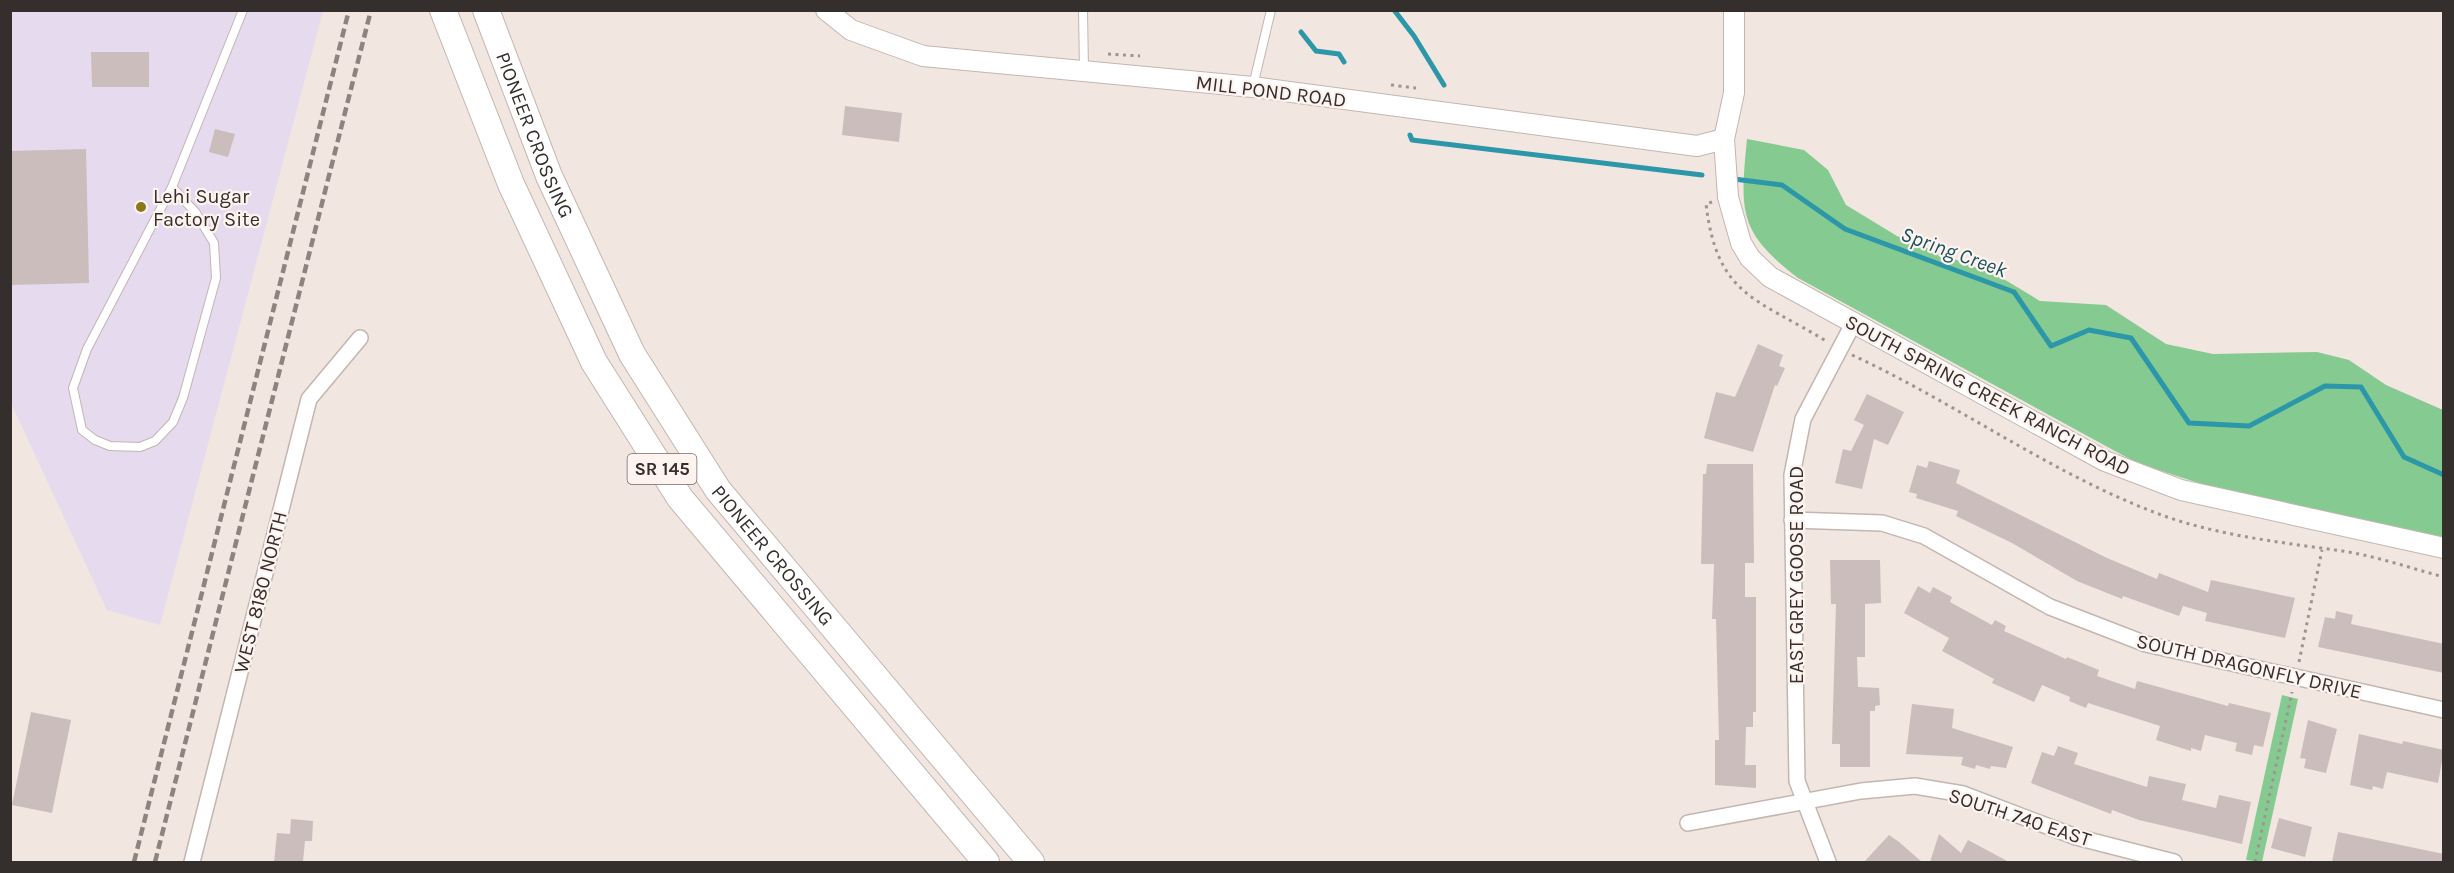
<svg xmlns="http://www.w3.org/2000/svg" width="2454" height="873" viewBox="0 0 2454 873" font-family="Karla,sans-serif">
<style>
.industrial{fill:#e5daee}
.green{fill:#85ca91}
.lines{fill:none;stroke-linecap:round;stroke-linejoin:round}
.stream{stroke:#2c97a8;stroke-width:5}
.building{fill:#cbbdbc}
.service-casing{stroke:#c3b6b1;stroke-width:10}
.minor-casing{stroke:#c3b6b1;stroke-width:18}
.tertiary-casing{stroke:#c3b6b1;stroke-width:22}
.trunk-casing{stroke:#c3b6b1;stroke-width:28}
.path{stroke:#9e9591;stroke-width:3;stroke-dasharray:3 4.5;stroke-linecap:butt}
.service{stroke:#fff;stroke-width:8}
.minor{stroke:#fff;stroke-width:15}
.tertiary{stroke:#fff;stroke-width:20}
.trunk{stroke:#fff;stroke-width:26}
.rail{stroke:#8d8480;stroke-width:4.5;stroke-dasharray:9 4.5;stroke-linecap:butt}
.poi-dot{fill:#8b771c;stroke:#fef3ef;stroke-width:2}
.labels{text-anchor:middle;stroke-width:4.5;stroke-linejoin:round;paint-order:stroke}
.shield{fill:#fef3ef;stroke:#716a67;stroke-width:1.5}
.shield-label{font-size:18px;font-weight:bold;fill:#342f2d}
.street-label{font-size:20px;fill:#342f2d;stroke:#fef3ef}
.poi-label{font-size:20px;fill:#342f2d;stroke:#fef3ef;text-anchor:start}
.water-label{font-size:21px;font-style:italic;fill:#16525d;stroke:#fef3ef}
</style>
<rect width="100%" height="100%" fill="#f2e6e0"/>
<path class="industrial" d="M10 11H323L160 625 107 610 11 403Z"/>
<g class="green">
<path d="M1747 139 1804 150 1828 170 1846 205 1897 236 2002 278 2040 301 2106 305 2166 344 2213 354 2317 352 2349 360 2386 385 2443 410V537L2208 486 2137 463 1798 278C1738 232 1740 212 1747 139Z"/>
<path d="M2282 695 2298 699 2262 862 2246 860Z"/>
</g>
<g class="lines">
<g class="stream">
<path d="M1394 10 1414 36 1444 85"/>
<path d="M1301 32 1316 51 1339 54 1344 62"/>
<path d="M1410 135 1412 140 1702 175"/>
<path d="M1734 179 1782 185 1845 229 2014 292 2051 346 2089 330 2131 338 2189 423 2249 426 2325 386 2361 387 2404 457 2444 475"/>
</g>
</g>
<g class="building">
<path d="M91 52H149V87H92Z"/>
<path d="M845 106 902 113 899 142 842 135Z"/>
<path d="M215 129 235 134 228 157 209 152Z"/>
<path d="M86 149 89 283 10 285V151Z"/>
<path d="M1758 344 1783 355 1779 366 1785 368 1777 386 1775 385 1753 452 1704 438 1716 392 1735 397Z"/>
<path d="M1867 394 1904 412 1888 445 1874 439 1862 489 1835 483 1843 449 1851 451 1864 425 1854 420Z"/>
<path d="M1929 461 1960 470 1956 483 2107 558 2157 579 2159 573 2208 592 2211 580 2295 598 2285 638 2205 621 2207 613 2183 606 2179 616 2123 596 2122 599 2077 581 2012 543 1956 516 1958 511 1916 498 1917 494 1909 492 1917 465 1927 468Z"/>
<path d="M1707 464H1753L1754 563H1745V597H1756V712H1753V727H1746L1745 765H1756V788L1715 785V740H1719L1716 619H1712L1714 564H1701L1703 474H1706Z"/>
<path d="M1830 560H1880L1881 603 1865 604V657H1857L1858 687 1879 688 1880 705 1875 706V711H1870V767H1840V744H1832L1836 604H1831Z"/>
<path d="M1918 586 1930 593 1933 587 1952 597 1950 602 1992 625 1995 620 2006 626 2004 631 2066 659 2067 657 2099 670 2097 676 2135 689 2137 681 2228 706 2229 703 2271 713 2263 747 2254 745 2252 755 2235 751 2237 743 2205 735 2201 751 2191 748V751L2156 740 2160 726 2088 703 2086 708 2069 701 2070 697 2042 685 2034 702 1992 683 1994 679 1942 651 1949 638 1904 613Z"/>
<path d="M2336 611 2353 615 2351 624 2444 644V673L2318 647 2325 617 2335 619Z"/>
<path d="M1912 704 1954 709 1952 728 2013 747 2006 768 1991 766 1990 769 1976 765 1975 769 1961 765 1963 757 1906 754Z"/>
<path d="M31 712 71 720 52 813 12 805Z"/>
<path d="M2308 720 2337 729 2326 773 2304 768 2306 759 2300 758Z"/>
<path d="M2359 734 2402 744 2403 741 2444 750 2438 783 2387 772 2383 789 2373 786 2372 790 2350 785Z"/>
<path d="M2058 746 2078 753 2074 764 2147 787 2149 776 2186 784 2182 800 2216 808 2219 795 2251 802 2242 844 2139 820 2112 810 2111 814 2031 783 2042 752 2054 756Z"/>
<path d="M2279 818 2312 827 2305 857 2271 848Z"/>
<path d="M291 819 313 821 312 841H305L303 861 274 862 277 833 290 834Z"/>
<path d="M2338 832 2444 854V862H2332Z"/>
<path d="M1939 834 1961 853 1968 840 2009 862H1930Z"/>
<path d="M1889 835 1899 842 1922 862H1864Z"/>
</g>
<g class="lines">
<g class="service-casing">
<g id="service">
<path d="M1083 10 1084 70"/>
<path d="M1253 86 1271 10"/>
<path d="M172 187 196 213 214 243 216 278 183 398 173 422 155 441 140 447 110 446 95 440 82 430 73 388 87 349 172 187 243 10"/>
</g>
</g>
<g class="minor-casing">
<g id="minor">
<path d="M1792 520 1882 523 1924 536 2050 607 2146 644 2444 710"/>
<path d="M1688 823 1861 791 1915 786 1963 794 2076 837 2174 862"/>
<path d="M192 862 309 399 360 338"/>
<path d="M1828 862 1797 781 1792 475 1803 419 1853 324"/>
</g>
</g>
<g class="tertiary-casing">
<g id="tertiary">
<path d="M826 10 851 30 923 56 1253 87 1697 146 1724 139"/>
<path d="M1734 10V93L1724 139 1728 197 1741 243 1750 258 1770 277 2105 461 2181 490 2444 548"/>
</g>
</g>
<g class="trunk-casing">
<g id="trunk">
<path d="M443 10 511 184 594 362 680 498 986 862"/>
<path id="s1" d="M486 10 549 176 632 354 718 490 1031 862"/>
</g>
</g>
<g class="path">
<path d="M1108 54 1140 56"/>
<path d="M1391 85 1416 88"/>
<path d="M1712 202 1706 204C1717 296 1756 298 1826 341"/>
<path d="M1852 355C1954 402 2046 470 2151 511 2211 535 2279 542 2342 551 2376 556 2410 568 2444 577"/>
<path d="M2299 662 2322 550"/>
<path d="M2255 862 2292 692"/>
</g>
<use href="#service" class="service"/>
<use href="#minor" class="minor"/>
<use href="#tertiary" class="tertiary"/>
<use href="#trunk" class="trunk"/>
<g class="rail">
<path d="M134 862 349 10"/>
<path d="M155 862 371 10"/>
</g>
</g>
<circle class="poi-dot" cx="141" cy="207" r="6"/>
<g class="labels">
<rect class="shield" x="627.5" y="454" width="69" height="30" rx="4.5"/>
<g class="shield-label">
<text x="662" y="475">SR 145</text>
</g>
<g class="street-label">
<text transform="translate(1271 91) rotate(7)" y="7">MILL POND ROAD</text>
<text dy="7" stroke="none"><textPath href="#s1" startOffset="134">PIONEER CROSSING</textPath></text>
<text transform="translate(1988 395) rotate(28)" y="7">SOUTH SPRING CREEK RANCH ROAD</text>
<text dy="7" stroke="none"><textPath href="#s1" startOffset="620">PIONEER CROSSING</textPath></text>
<text transform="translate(1796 575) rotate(-90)" y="7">EAST GREY GOOSE ROAD</text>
<text transform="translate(260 592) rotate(-76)" y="7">WEST 8180 NORTH</text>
<text transform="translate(2249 666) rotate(13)" y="7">SOUTH DRAGONFLY DRIVE</text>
<text transform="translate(2020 817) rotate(18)" y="7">SOUTH 740 EAST</text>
</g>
<g class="poi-label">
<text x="153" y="203">Lehi Sugar<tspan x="153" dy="23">Factory Site</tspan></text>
</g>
<g class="water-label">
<text transform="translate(1954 252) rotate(20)" y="7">Spring Creek</text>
</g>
</g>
<rect width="2454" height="873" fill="none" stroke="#342f2d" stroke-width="24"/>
</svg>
